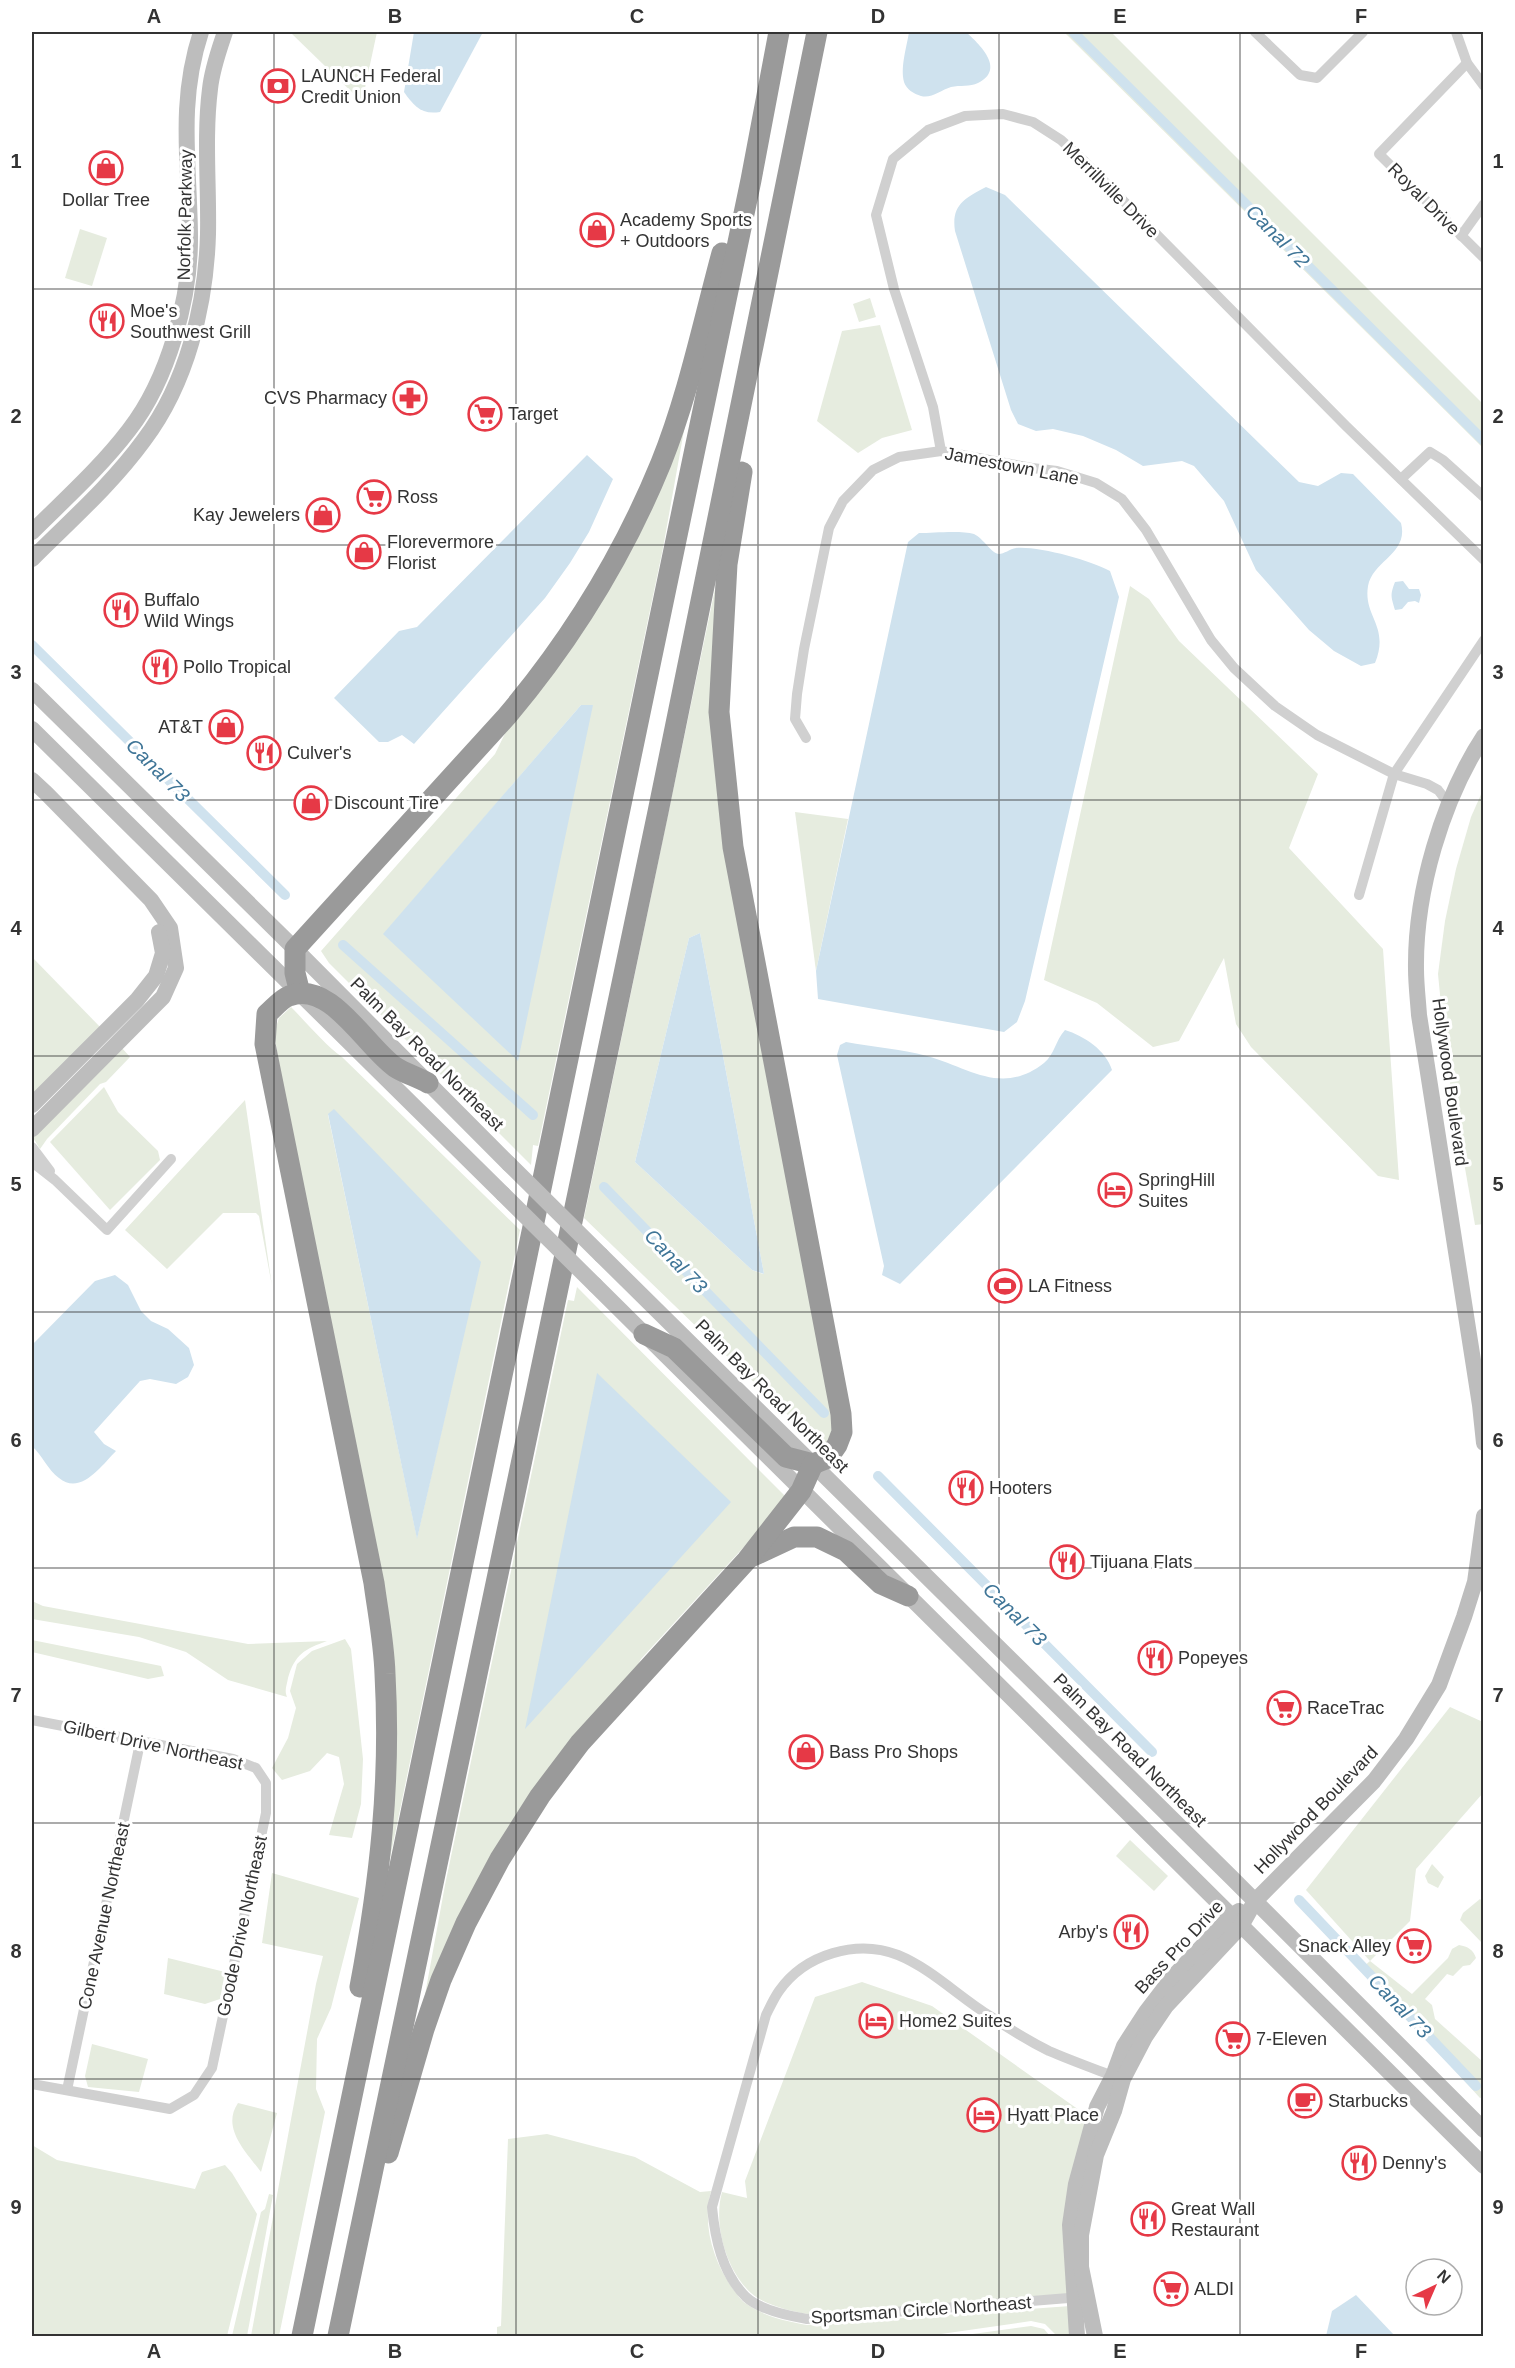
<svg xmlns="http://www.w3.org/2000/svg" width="1515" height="2368" viewBox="0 0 1515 2368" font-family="Arial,sans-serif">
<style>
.green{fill:#e6ecdf;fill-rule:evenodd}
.water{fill:#cfe2ee}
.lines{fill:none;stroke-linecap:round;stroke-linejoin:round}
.canal{stroke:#cfe2ee;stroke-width:10}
.street{stroke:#d0d0d0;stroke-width:10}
.secondary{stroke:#bdbdbd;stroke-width:16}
.highway{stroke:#9a9a9a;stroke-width:21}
.secondary-bridge{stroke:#bdbdbd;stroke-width:16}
.grid{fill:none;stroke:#333;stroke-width:1.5;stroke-opacity:0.55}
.labels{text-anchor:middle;stroke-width:6;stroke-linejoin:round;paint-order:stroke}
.poi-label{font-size:18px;fill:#333;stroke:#fff;text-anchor:start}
.street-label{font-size:18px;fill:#333;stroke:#fff}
.water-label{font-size:20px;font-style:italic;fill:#3f7597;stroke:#fff}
.neatline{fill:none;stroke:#333;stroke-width:2}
.grid-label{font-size:20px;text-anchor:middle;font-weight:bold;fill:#333}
</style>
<rect width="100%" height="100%" fill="#fff"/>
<g class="green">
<path d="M290 32H377L362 102Z"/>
<path d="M1064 32H1111L1483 404V448Z"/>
<path d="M80 229 107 238 92 286 65 278Z"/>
<path d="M870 298 876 317 859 322 853 304Z"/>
<path d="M880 325 912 430 882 438 858 453 817 421 842 331Z"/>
<path d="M688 408 663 548 538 1146 533 1145 531 1165 329 963 321 951 495 754 513 717 529 699ZM581 705H593L384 934Z"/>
<path d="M720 565 716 689 834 1430 823 1449 584 1218ZM700 933 764 1274H763L752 1270 635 1162 689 938Z"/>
<path d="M1130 586 1149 599 1179 641 1318 774 1289 848 1383 949 1399 1180 1378 1176 1251 1047 1236 1024 1224 958 1179 1041 1153 1047 1097 1003 1044 980Z"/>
<path d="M1483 790 1484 1224 1475 1225 1447 1066 1438 974 1445 921 1456 869 1471 817Z"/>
<path d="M795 812 848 819 816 971Z"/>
<path d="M32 957 102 1029 32 1098Z"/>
<path d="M291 1007C306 1022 325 1045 342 1057L520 1230 389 1863 392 1733 274 1033 279 1018ZM334 1110 480 1262 417 1538 328 1115Z"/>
<path d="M121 1047 130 1057 106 1082 100 1084 47 1139 40 1149 32 1136Z"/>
<path d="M104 1087 118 1112 158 1151 160 1160 110 1210 50 1142Z"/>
<path d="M245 1100 272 1286 259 1216 256 1213H223L167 1269 125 1230Z"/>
<path d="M577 1287 788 1499 641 1659 628 1684 566 1754 420 2022 445 1885 568 1300 574 1301Z"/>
<path d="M32 1601 43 1606 248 1644 327 1641C305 1649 295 1654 288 1678 287 1685 284 1690 287 1697L228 1680 186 1652 139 1637 32 1619Z"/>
<path d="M345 1639 351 1649 363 1759 361 1804 352 1838 329 1835 344 1784 339 1757 327 1753 310 1771 282 1780 272 1768 288 1738 296 1708 290 1691 297 1664 312 1651Z"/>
<path d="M32 1640 161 1666 164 1676 148 1679 32 1652Z"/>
<path d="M1450 1707 1483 1722V1793L1416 1869 1410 1921 1370 1961 1412 1994 1448 1958 1452 1949 1459 1945C1468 1947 1473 1949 1476 1958L1470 1965 1463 1966 1453 1976 1447 1974 1425 1999 1432 2005 1435 2019 1483 2062V2097L1480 2098 1362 1968 1370 1961 1306 1890Z"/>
<path d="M1130 1840 1168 1876 1154 1891 1116 1856Z"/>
<path d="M1432 1864 1444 1877 1438 1888 1428 1883 1425 1876Z"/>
<path d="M272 1873 359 1898 331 2008 317 2039 316 2089 325 2112 279 2336H251L316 1984 323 1956 262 1943Z"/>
<path d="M1480 1899 1483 1902V1944L1460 1920 1463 1913Z"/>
<path d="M168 1958 225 1972 220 1999 205 2004 164 1994Z"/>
<path d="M862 1982 932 2006 1089 2117 1069 2296 808 2314C791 2311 764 2305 751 2293 726 2270 713 2224 722 2192L747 2198 745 2181 815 1997Z"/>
<path d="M92 2044 148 2059 139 2092 88 2087 85 2076Z"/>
<path d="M238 2103 277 2113 261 2172C246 2152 221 2128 238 2103Z"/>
<path d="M547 2134 635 2157 700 2192 711 2191C702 2225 713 2261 733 2289 737 2293 740 2300 745 2303 763 2316 785 2321 807 2325L1070 2306 1071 2336H1057L1045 2324 1031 2321 927 2336H497V2327L501 2326 508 2139Z"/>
<path d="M32 2145 57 2160 195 2189 202 2172 225 2165 232 2173 257 2214 227 2336H32Z"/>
<path d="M269 2194 273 2195 247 2336H232L261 2212 265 2209Z"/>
<path d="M1031 2326 1044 2329 1050 2336H958Z"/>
</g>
<g class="water">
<path d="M414 32H483L440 112C421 115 414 106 404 92Z"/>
<path d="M909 32H966C978 43 1007 69 978 83 970 87 960 85 951 87 941 90 931 99 921 96 914 94 906 89 904 82 900 67 907 46 909 32Z"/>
<path d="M986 187 1005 195 1299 482 1318 486 1341 473 1353 474 1401 523C1409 554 1373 560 1368 586 1363 617 1390 626 1375 663L1361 666 1334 651 1309 630 1256 570 1224 501 1194 466 1182 461 1143 466 1116 450 1083 436 1053 429 1036 431 1018 424 1011 410 955 231C951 205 965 198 986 187Z"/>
<path d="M587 455 613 479 589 532 570 563 545 598 414 744 402 735 388 742H379L334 698 399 631 417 627Z"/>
<path d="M919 533C933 533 961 530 974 534 983 538 992 554 999 554 1004 554 1010 549 1016 548 1039 546 1089 560 1110 571L1119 597 1025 1001 1017 1022 1004 1032 818 999 816 971 908 542Z"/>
<path d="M1403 581 1409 589H1419L1421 595 1419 603 1415 601 1408 602 1402 609 1395 610C1391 596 1390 595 1395 582Z"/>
<path d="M581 705H593L518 1061 383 934Z"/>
<path d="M700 933 764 1274 752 1270 635 1162 689 938Z"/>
<path d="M1065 1030C1084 1036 1106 1050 1112 1070L900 1284 882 1275 884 1266 837 1055 840 1045 846 1042C872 1047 901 1049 927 1056 970 1068 1002 1096 1044 1063 1055 1054 1055 1041 1065 1030Z"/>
<path d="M334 1109 481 1262 417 1539 328 1114Z"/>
<path d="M115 1275 128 1285 141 1311 151 1321 168 1329 189 1348 194 1365 188 1377 176 1384 150 1379 140 1381 94 1432 104 1444 116 1451C102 1465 81 1496 59 1478 48 1470 42 1455 32 1446V1345L95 1281Z"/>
<path d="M597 1373 731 1502 525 1729Z"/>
<path d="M1356 2295 1395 2336H1326L1332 2311Z"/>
</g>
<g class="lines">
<g class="canal">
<path d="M1073 32 1484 441"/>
<path d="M32 645 285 895"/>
<path d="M343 945 533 1115"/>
<path d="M604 1187 824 1413"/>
<path d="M878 1476 1152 1752"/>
<path d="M1299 1900 1476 2086"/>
</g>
<g class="street">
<path d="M1255 32 1300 75 1317 78 1363 32"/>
<path d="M1456 32 1467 63 1484 86"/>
<path d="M1467 63 1379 154 1484 258"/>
<path d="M1461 236 1484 204"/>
<path d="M941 451 933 407 894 289 876 215 893 159 928 130 965 116 1003 114 1033 122 1061 140 1084 161 1346 426 1484 560"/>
<path d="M1401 479 1430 452 1443 460 1484 497"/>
<path d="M806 738 795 719 797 694 804 649 829 528 843 501 873 470 899 457 941 451 1032 468 1057 471 1096 483 1122 499 1146 530 1211 640 1234 668 1275 706 1317 735 1394 774 1427 784 1438 790 1449 804"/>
<path d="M1359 895 1394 774 1484 640"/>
<path d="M32 1147 50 1171"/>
<path d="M32 1162 55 1180 107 1230 171 1159"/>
<path d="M32 1720 233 1759 256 1768 266 1783V1813L212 2068 194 2095 170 2109 32 2084"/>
<path d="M67 2090 140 1743"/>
<path d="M1081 2297 807 2319C789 2316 760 2310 746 2297 722 2273 715 2239 712 2207L766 2015C770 2007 774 1998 779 1991 805 1954 857 1939 898 1955 932 1969 959 1997 990 2016 1008 2028 1029 2041 1049 2051 1070 2060 1092 2068 1113 2076"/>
</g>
<g class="secondary">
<path d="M32 532C65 499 100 468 129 430 168 380 191 298 190 234 189 162 178 102 201 32"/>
<path d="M32 559C70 521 112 484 144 440 187 383 206 305 208 234 209 186 204 137 210 89 212 69 219 50 225 32"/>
<path d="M32 690 295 949 509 1164"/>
<path d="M32 729 503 1194"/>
<path d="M1484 736C1442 800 1415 892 1416 969 1416 984 1418 1000 1419 1015L1480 1405 1484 1443"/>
<path d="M32 780 46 793 151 900 170 928 176 968 163 997 32 1129"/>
<path d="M32 1105 137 1000 156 976 163 953 159 932"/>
<path d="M601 1255 1232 1878 1484 2130"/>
<path d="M595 1285 1484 2166"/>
<path d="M1077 2336 1070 2225 1076 2184 1097 2107 1113 2076 1124 2046 1146 2012 1172 1978 1231 1916 1239 1911"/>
<path d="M1095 2336 1081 2267V2235L1096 2155 1114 2111 1123 2079 1145 2037 1166 2006 1241 1926 1255 1901 1374 1781 1406 1739 1439 1685 1464 1617 1475 1582 1484 1516"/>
</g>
<g class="highway">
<path d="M300 993 295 973V949L507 716C571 640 623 556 661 463 688 396 703 323 722 253"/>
<path d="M644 1334 674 1348 786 1457 813 1464 828 1458 837 1445 842 1432 841 1414 733 847 719 712 727 564 742 472"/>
<path d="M753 1556 794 1537H817L846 1551 881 1584 908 1596"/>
<path d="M360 1987C380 1880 391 1782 385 1674 384 1643 378 1613 374 1583L265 1044 267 1014C274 1008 281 999 289 996 330 979 366 1047 395 1067 404 1073 417 1077 428 1083"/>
<path d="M388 2153 424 2029 441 1980 466 1923 500 1859 540 1796 580 1743 747 1560 801 1491 813 1464"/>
<path d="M302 2336 751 180 779 32"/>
<path d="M338 2336 658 812 817 32"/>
</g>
<g class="secondary-bridge">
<path d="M509 1164 601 1255"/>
<path d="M503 1194 595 1285"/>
</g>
</g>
<path class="grid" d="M274 32V2336M516 32V2336M758 32V2336M999 32V2336M1240 32V2336M32 289H1484M32 545H1484M32 800H1484M32 1056H1484M32 1312H1484M32 1568H1484M32 1823H1484M32 2079H1484"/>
<defs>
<g id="bank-ring" transform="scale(1.725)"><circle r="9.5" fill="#fff" stroke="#e63946" stroke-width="1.5"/><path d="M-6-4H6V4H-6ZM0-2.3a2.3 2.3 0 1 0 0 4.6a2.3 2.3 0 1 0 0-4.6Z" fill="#e63946"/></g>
<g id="shop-ring" transform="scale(1.725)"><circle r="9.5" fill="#fff" stroke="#e63946" stroke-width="1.5"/><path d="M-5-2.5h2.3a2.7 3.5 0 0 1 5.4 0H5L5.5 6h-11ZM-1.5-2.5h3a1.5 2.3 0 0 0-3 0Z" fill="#e63946"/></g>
<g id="restaurant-ring" transform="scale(1.725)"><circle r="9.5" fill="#fff" stroke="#e63946" stroke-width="1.5"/><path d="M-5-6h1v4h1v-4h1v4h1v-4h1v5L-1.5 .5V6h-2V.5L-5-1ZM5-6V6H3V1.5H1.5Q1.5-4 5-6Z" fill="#e63946"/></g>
<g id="pharmacy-ring" transform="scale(1.725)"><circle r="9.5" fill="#fff" stroke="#e63946" stroke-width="1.5"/><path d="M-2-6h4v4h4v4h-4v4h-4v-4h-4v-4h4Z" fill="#e63946"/></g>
<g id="supermarket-ring" transform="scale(1.725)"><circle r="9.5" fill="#fff" stroke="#e63946" stroke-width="1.5"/><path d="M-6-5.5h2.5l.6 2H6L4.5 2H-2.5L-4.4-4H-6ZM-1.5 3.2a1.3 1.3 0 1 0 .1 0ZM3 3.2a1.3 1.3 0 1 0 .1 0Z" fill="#e63946"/></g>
<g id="hotel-ring" transform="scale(1.725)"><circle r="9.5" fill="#fff" stroke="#e63946" stroke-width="1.5"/><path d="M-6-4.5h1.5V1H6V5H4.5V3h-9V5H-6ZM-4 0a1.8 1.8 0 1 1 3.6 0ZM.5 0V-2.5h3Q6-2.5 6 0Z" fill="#e63946"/></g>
<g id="stadium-ring" transform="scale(1.725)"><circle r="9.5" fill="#fff" stroke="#e63946" stroke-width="1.5"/><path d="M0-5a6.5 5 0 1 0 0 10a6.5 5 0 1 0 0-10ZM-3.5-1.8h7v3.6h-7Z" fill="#e63946"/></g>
<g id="cafe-ring" transform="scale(1.725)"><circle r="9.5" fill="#fff" stroke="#e63946" stroke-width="1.5"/><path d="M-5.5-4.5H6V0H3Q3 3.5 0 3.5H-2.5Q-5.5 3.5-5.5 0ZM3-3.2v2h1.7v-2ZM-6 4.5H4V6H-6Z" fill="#e63946"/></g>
</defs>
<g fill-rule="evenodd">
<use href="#bank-ring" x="278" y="86"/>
<use href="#shop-ring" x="106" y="168"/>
<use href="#shop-ring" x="597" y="230"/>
<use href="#restaurant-ring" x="107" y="321"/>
<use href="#pharmacy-ring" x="410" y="398"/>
<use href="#supermarket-ring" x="485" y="414"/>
<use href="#supermarket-ring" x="374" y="497"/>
<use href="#shop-ring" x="323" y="515"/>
<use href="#shop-ring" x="364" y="552"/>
<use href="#restaurant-ring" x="121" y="610"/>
<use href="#restaurant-ring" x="160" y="667"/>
<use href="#shop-ring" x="226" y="727"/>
<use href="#restaurant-ring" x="264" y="753"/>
<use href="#shop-ring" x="311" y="803"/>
<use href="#hotel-ring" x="1115" y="1190"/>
<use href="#stadium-ring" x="1005" y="1286"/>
<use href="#restaurant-ring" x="966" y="1488"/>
<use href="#restaurant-ring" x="1067" y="1562"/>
<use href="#restaurant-ring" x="1155" y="1658"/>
<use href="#supermarket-ring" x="1284" y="1708"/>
<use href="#shop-ring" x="806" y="1752"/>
<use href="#restaurant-ring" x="1131" y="1932"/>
<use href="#supermarket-ring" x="1414" y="1946"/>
<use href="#hotel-ring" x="876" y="2021"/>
<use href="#supermarket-ring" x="1233" y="2039"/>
<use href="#cafe-ring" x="1305" y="2101"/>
<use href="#hotel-ring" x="984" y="2115"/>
<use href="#restaurant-ring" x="1359" y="2163"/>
<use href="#restaurant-ring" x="1148" y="2219"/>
<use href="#supermarket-ring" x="1171" y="2289"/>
</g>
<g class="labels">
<g class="poi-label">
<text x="301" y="82">LAUNCH Federal<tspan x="301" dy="21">Credit Union</tspan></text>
<text x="106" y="206" text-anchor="middle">Dollar Tree</text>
<text x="620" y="226">Academy Sports<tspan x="620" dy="21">+ Outdoors</tspan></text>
<text x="130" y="317">Moe's<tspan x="130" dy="21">Southwest Grill</tspan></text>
<text x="387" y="404" text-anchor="end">CVS Pharmacy</text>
<text x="508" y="420">Target</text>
<text x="397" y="503">Ross</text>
<text x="300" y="521" text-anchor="end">Kay Jewelers</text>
<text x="387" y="548">Florevermore<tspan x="387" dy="21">Florist</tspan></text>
<text x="144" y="606">Buffalo<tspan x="144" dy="21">Wild Wings</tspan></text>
<text x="183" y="673">Pollo Tropical</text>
<text x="203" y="733" text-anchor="end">AT&amp;T</text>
<text x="287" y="759">Culver's</text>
<text x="334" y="809">Discount Tire</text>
<text x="1138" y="1186">SpringHill<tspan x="1138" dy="21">Suites</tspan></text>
<text x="1028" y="1292">LA Fitness</text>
<text x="989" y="1494">Hooters</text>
<text x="1090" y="1568">Tijuana Flats</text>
<text x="1178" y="1664">Popeyes</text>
<text x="1307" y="1714">RaceTrac</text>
<text x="829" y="1758">Bass Pro Shops</text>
<text x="1108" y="1938" text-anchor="end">Arby's</text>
<text x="1391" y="1952" text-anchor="end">Snack Alley</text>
<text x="899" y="2027">Home2 Suites</text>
<text x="1256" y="2045">7-Eleven</text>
<text x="1328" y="2107">Starbucks</text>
<text x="1007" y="2121">Hyatt Place</text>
<text x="1382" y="2169">Denny's</text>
<text x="1171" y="2215">Great Wall<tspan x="1171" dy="21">Restaurant</tspan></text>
<text x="1194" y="2295">ALDI</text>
</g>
<g class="street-label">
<text transform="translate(1111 190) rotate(45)" y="6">Merrillville Drive</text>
<text transform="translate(1424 199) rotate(45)" y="6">Royal Drive</text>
<text transform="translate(185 215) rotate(-89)" y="6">Norfolk Parkway</text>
<text transform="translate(1012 466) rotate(11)" y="6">Jamestown Lane</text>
<text transform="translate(427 1054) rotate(45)" y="6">Palm Bay Road Northeast</text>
<text transform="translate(1450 1082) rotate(82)" y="6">Hollywood Boulevard</text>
<text transform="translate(772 1396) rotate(45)" y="6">Palm Bay Road Northeast</text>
<text transform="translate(153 1745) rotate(12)" y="6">Gilbert Drive Northeast</text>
<text transform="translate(1130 1750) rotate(45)" y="6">Palm Bay Road Northeast</text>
<text transform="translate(1316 1810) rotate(-46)" y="6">Hollywood Boulevard</text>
<text transform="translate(104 1916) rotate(-78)" y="6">Cone Avenue Northeast</text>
<text transform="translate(242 1926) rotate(-78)" y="6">Goode Drive Northeast</text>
<text transform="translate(1179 1947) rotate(-47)" y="6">Bass Pro Drive</text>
<text transform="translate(921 2310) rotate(-4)" y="6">Sportsman Circle Northeast</text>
</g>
<g class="water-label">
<text transform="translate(1278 236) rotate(45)" y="7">Canal 72</text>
<text transform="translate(158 770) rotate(45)" y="7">Canal 73</text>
<text transform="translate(676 1261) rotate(46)" y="7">Canal 73</text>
<text transform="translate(1015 1614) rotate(45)" y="7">Canal 73</text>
<text transform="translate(1400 2006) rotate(46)" y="7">Canal 73</text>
</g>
</g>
<rect width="1515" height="2368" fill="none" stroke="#ffffff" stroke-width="66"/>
<g transform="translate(1434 2287) rotate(44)"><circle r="28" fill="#ffffff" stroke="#adadad" stroke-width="1.5"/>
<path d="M0-4.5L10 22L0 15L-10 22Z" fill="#e63946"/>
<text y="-9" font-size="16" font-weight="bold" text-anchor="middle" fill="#333333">N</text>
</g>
<rect x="33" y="33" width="1449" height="2302" class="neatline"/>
<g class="grid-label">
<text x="154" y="23">A</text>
<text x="395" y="23">B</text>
<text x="637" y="23">C</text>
<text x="878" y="23">D</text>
<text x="1120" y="23">E</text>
<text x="1361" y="23">F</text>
<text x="16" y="168">1</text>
<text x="1498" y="168">1</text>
<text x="16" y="423">2</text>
<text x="1498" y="423">2</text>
<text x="16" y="679">3</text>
<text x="1498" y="679">3</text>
<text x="16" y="935">4</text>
<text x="1498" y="935">4</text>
<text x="16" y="1191">5</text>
<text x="1498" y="1191">5</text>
<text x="16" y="1447">6</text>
<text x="1498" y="1447">6</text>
<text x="16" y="1702">7</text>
<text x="1498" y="1702">7</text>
<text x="16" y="1958">8</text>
<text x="1498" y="1958">8</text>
<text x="16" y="2214">9</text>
<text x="1498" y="2214">9</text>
<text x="154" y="2358">A</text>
<text x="395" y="2358">B</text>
<text x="637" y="2358">C</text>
<text x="878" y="2358">D</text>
<text x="1120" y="2358">E</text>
<text x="1361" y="2358">F</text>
</g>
</svg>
